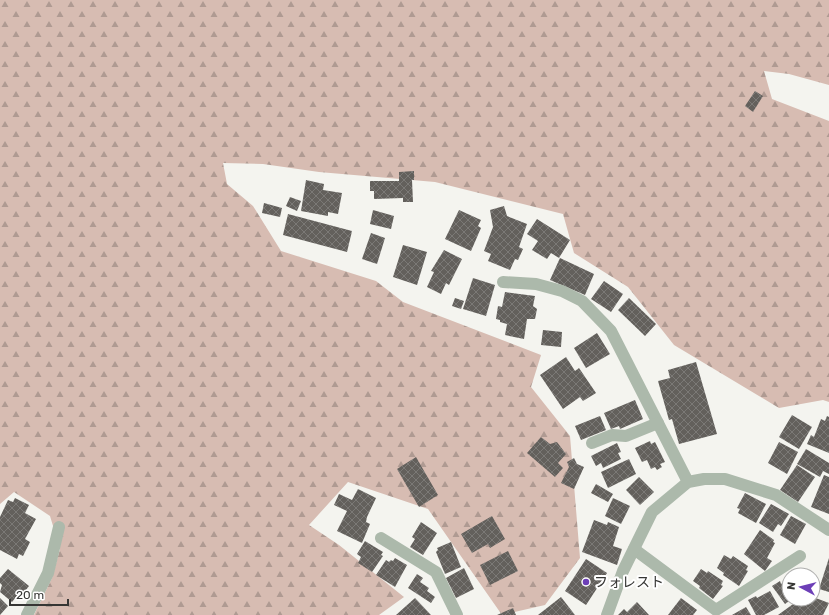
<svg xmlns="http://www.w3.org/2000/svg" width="829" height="615" viewBox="0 0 829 615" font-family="Rubik,'Noto Sans JP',sans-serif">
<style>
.forest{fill:url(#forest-firs)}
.building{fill:url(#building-cross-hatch)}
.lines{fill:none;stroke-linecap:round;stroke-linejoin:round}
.minor{stroke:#acb9ab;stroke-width:12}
.poi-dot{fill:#6d3fb7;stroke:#fff;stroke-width:1.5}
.labels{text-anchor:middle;stroke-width:4;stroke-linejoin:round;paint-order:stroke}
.poi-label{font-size:14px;fill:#363634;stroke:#fff;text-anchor:start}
</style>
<defs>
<pattern id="forest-firs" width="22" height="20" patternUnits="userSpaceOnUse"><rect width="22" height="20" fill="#d7bcb2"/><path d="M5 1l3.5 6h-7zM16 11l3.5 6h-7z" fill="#af9a92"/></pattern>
<pattern id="building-cross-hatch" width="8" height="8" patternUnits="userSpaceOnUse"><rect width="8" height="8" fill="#63605c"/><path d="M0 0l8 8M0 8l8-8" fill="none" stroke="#7b7976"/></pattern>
</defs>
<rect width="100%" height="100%" fill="#f4f4ef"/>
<path class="forest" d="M0 0H829V85L789 74 764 71 772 99 829 121V402L823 400 779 408 674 345 628 287 574 253 563 214 435 182 319 172 263 164 223 163 227 184 253 206 281 251 376 281 403 302 541 355 531 387 570 436 580 558 545 605 502 615 428 509 348 482 309 525 339 545 404 597 379 615H34L52 578 60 549 50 516 14 492 0 504Z"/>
<g class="building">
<path d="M755 91 763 96 753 112 745 106Z"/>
<path d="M414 171V180H412L413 202H403V198L374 199V191H370V181H399V172Z"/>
<path d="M306 180 324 184 323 190 342 193 338 214 328 212V216L301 211Z"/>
<path d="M290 197 301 201 297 211 286 206Z"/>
<path d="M264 203 282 208 280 217 262 213Z"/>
<path d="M504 206 507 216 527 224 519 247 523 249 518 260 515 259 510 270 488 261 491 254 484 251 493 227 490 210Z"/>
<path d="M373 210 394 216 391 229 370 224Z"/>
<path d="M459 210 481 220 478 226 481 228 471 251 445 239Z"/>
<path d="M288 214 352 231 347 252 283 235Z"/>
<path d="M537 219 570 240 559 258 551 253 547 259 532 250 538 241 527 234Z"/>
<path d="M371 233 385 238 377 264 362 259Z"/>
<path d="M403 245 427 252 417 285 393 277Z"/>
<path d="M444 250 462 259 449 285 446 283 441 294 427 287 434 272 431 271Z"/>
<path d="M560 258 594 274 585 295 550 280Z"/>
<path d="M473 278 495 285 486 316 463 309Z"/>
<path d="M604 281 623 294 611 312 591 299Z"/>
<path d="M505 292 535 296 533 306 537 309 535 319H527L524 339 505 335 507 324 500 322V320L496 319 498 306 502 307Z"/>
<path d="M455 298 464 301 461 309 452 306Z"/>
<path d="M629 298 656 324 645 336 618 310Z"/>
<path d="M543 330 562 332 561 347 541 345Z"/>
<path d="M597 333 610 354 586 368 574 348Z"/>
<path d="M566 357 575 371 579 368 596 393 583 401 580 397 563 409 540 375Z"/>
<path d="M696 362 717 434 679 444 672 419 669 420 658 381 670 378 668 370Z"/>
<path d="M635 400 643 419 620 429 619 426 611 429 604 413Z"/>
<path d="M792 415 812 427 799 449 779 437Z"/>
<path d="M600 416 606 430 581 440 575 426Z"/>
<path d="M827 416 829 417V453L807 444 811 435 814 437 821 419 825 421Z"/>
<path d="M541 437 550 444 557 442 566 454 558 463 563 468 555 477 527 453Z"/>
<path d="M650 441 651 444 655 442 665 462 660 464 662 467 657 470 655 467 651 469 647 460 642 462 635 448Z"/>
<path d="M779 442 798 452 787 474 768 463Z"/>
<path d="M617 443 621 452 618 453 621 459 603 468 601 463 596 466 591 456Z"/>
<path d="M806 449 829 463V474L823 471 820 477 797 464Z"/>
<path d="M416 457 438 495 419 507 397 469Z"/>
<path d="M574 458 577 464 584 467 574 489 561 483 569 467 567 462Z"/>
<path d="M629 459 636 474 608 488 601 472Z"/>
<path d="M797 465 815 477 798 502 780 490Z"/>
<path d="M824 475 829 477V514L811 507Z"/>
<path d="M639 477 654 492 640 505 626 490Z"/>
<path d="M596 484 613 494 608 502 591 493Z"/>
<path d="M358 489 376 498 367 517 366 522 370 524 362 543 337 531 347 511 334 505 339 494 352 500Z"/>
<path d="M745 493 766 504 756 523 738 513 740 509 737 508Z"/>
<path d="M15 498 29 505 25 513 36 519 25 539 30 542 23 556 19 554 17 559 0 550V517L8 500 13 502Z"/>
<path d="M613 498 630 506 621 524 605 516Z"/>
<path d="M771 504 789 514 781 526 778 524 773 532 759 523Z"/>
<path d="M492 516 505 539 490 548 488 544 472 553 461 534Z"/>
<path d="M791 516 806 524 795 544 780 535Z"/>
<path d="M594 520 607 525 608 522 619 527 613 546 622 549 617 565 582 552Z"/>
<path d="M421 522 437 533 423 555 410 547 415 539 412 537Z"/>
<path d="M760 530 774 540 773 542 775 543 767 558 772 561 765 571 744 554Z"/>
<path d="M365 541 383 552 381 555 383 556 372 572 358 563 361 557 357 554Z"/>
<path d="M451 542 461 567 445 574 436 552 438 550 437 548Z"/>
<path d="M508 551 518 571 490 585 480 565Z"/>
<path d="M724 555 731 559 733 556 748 566 746 570 748 571 739 586 723 575 724 573 717 568Z"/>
<path d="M395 558 407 565 395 587 376 575 386 560 389 562 391 560 393 561Z"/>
<path d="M829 558V592L819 589Z"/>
<path d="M586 559 607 573 586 605 565 591Z"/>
<path d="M464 568 474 589 456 598 446 578Z"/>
<path d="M8 569 29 586 23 594 20 592 12 602 0 592 2 585 0 583V578Z"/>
<path d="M701 569 707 573 708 571 723 581 721 585 723 586 713 599 699 588 700 586 693 581Z"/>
<path d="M417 574 423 578 420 582 429 588 427 591 435 597 431 603 408 588Z"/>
<path d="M789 579V599H792L785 604 772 586 780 581 781 584Z"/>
<path d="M770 591 779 607 764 615H756L748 600 756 596 757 598Z"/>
<path d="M561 597 575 615H538Z"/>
<path d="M813 597 829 603 823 615H778L800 599H813Z"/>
<path d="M0 598 8 606 0 615Z"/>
<path d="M415 598 431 615H396Z"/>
<path d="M681 598 697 610 693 615H668Z"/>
<path d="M637 602 649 615H618L624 609 627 612Z"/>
<path d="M746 607 751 615H732Z"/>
<path d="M513 608 516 615H497Z"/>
</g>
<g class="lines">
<g class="minor">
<path d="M503 282 536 284 562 291 582 301 611 331 688 482"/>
<path d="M592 443 612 435 626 436 658 423"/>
<path d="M381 538 436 572 457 615"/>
<path d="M634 549 716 610 800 556"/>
<path d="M27 615 48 573 59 527"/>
<path d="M607 615 623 571 652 512 688 482 704 479H725L776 495 829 530"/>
</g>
</g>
<circle class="poi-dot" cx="586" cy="582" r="4"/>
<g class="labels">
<g class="poi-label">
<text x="594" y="587">フォレスト</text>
</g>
</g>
<g transform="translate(801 587) rotate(277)"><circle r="19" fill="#ffffff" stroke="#afafae"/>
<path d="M0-3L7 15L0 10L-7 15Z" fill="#6d3fb7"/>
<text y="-6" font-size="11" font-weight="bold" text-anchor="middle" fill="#363634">N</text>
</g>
<path d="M10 599v6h58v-6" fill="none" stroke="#363634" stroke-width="2"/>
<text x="16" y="599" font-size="12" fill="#363634" stroke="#ffffff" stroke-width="3" paint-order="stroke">20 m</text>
</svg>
